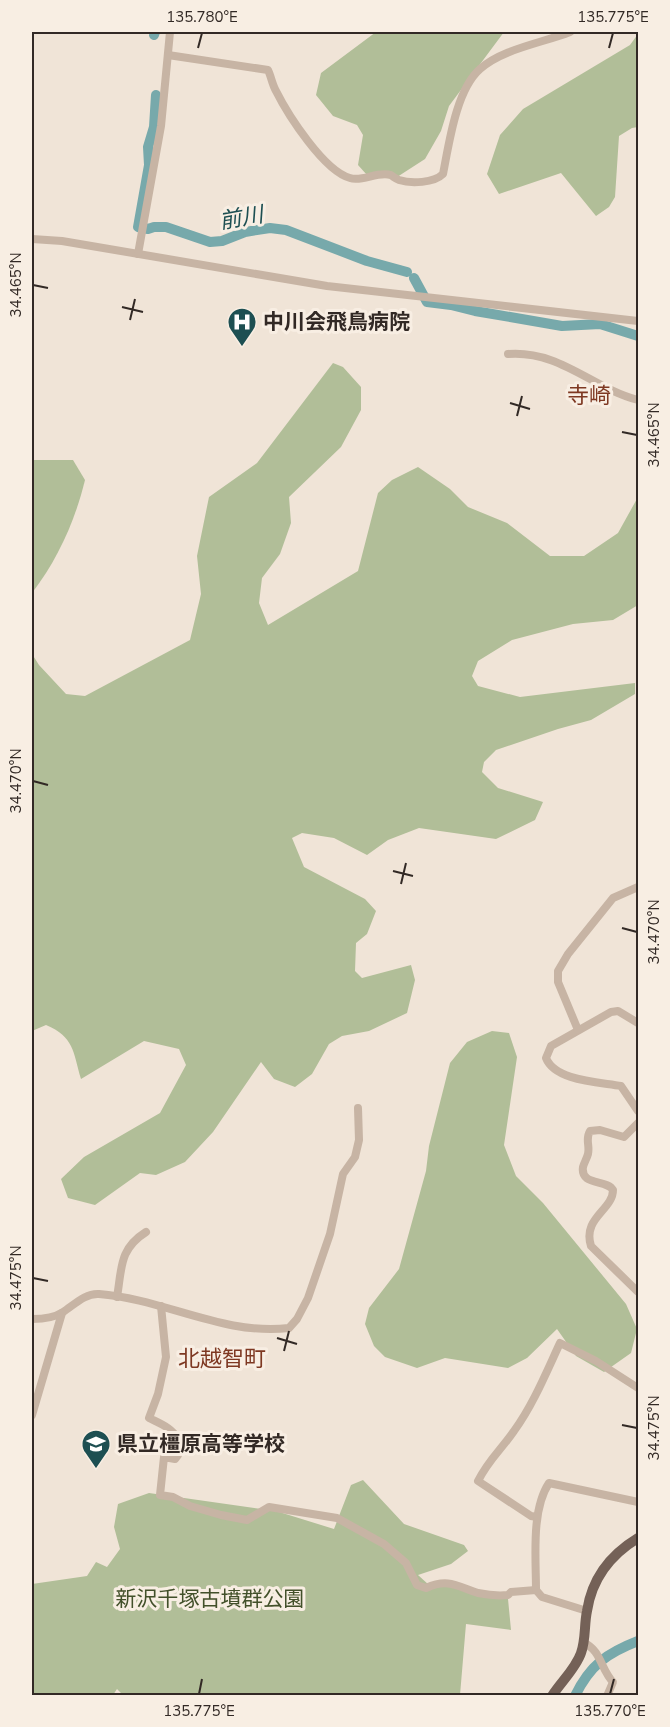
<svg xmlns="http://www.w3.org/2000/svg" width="670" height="1727" viewBox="0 0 670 1727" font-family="'Nunito Sans','Noto Sans JP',sans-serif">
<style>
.green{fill:#b1be98}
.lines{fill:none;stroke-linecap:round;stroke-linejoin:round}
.river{stroke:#77a9ab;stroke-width:10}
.minor{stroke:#c7b4a4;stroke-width:8}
.major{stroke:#746157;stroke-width:10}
.ticks{fill:none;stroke:#322925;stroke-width:2}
.labels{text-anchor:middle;stroke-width:6;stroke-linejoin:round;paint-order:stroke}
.poi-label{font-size:21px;font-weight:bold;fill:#322925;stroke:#f8eee3;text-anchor:start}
.park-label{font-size:21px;fill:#42502a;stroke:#f8eee3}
.water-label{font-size:22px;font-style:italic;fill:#1d4f52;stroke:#f8eee3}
.neighbourhood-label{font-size:22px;fill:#7e3822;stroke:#f8eee3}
.neatline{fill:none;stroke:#322925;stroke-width:2}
.ticks-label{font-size:15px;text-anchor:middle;fill:#322925}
</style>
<rect width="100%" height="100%" fill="#f0e4d7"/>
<g class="green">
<path d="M376 32H504L449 106 441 131 425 159 394 179 367 175 358 165 363 135 357 125 333 116 316 95 321 73Z"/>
<path d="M638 34V127L632 128 619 136 615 197 609 207 596 216 561 173 499 194 487 174 500 135 523 109 630 45Z"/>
<path d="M333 363 343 367 361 387V410L341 447 289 497 291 523 280 554 262 578 259 603 268 625 358 571 378 493 392 480 418 467 450 489 468 507 507 523 550 556H584L618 533 638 497V605L613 620 573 624 512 640 478 661 472 676 478 686 520 697 635 683V694L591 720 558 729 496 750 484 762 482 772 498 788 543 802 535 820 496 839 419 828 388 840 367 855 334 838 302 833 292 838 304 867 365 899 376 911 367 934 356 943 355 971 362 978 411 965 415 980 407 1013 369 1031 342 1036 329 1044 312 1074 295 1087 274 1079 261 1062 213 1132 185 1162 156 1175 140 1173 95 1205 68 1198 61 1179 84 1157 160 1113 186 1065 179 1049 144 1041 81 1079C73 1051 74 1037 46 1025L32 1031V654L39 665 66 694 85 696 190 640 201 594 197 556 209 497 257 463Z"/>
<path d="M32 460H73L85 480C75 521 58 559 32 593Z"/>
<path d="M492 1031 509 1033 517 1057 504 1145 516 1176 543 1203 626 1304 637 1329 631 1353 604 1372 576 1356 557 1329 527 1358 508 1368 445 1358 417 1368 385 1357 374 1346 365 1324 369 1308 399 1269 426 1171 429 1146 450 1063 467 1042Z"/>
<path d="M363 1480 404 1524 464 1545 468 1551 451 1564 418 1575 429 1585H446L508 1599 511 1630 466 1624 460 1695 151 1696 148 1693 147 1695 124 1696 117 1689 113 1695H32V1584L87 1576 96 1562 107 1567 120 1549 114 1527 118 1504 149 1493 276 1511 334 1529 351 1485Z"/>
</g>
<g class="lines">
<g class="river">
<path d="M154 35 155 32"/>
<path d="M156 95 154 127 148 147 149 165 138 227 148 229 154 227H166L210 242 222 241 245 232 270 228 286 230 367 261 407 272"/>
<path d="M414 278 427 302 451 305 475 311 562 326 600 324 638 336"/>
<path d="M575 1696C590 1665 607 1653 638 1641"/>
</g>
<g class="minor">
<path d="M168 55 268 70C271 76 272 84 276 91 288 115 324 171 350 178 363 182 377 171 391 175 392 176 397 179 399 180 411 184 434 183 443 174 449 144 456 90 480 69 502 49 542 43 570 32"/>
<path d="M32 239 62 241 327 286 638 321"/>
<path d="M138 254 161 126 170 32"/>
<path d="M508 354C560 350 592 388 638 400"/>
<path d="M638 1023 618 1011 611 1012 551 1046 546 1058C555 1081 599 1082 621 1086L638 1111"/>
<path d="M578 1030 558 982V971L568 954 613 898 638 887"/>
<path d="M638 1123 624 1137 600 1130 590 1131C585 1139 590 1145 588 1154 587 1158 584 1163 583 1167 580 1186 607 1179 613 1190 613 1210 582 1218 591 1246L638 1292"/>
<path d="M117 1297C122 1268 119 1249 146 1232"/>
<path d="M161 1306 166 1357 158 1394 149 1418C161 1424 172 1428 178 1439L174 1444 178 1455 175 1459 164 1457 160 1495 173 1497 190 1506 221 1515 247 1520 269 1507 337 1518 384 1544 406 1563 417 1585 426 1588C448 1578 457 1586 478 1593 488 1595 498 1596 508 1595L511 1592 536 1590"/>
<path d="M32 1319C42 1319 54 1318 63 1312 74 1305 85 1293 99 1294 164 1299 224 1336 289 1328L297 1319 308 1298 330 1234 343 1174 355 1157 359 1140 358 1108"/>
<path d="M32 1415 62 1313"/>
<path d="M537 1517 531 1516 478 1481C489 1459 501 1450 514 1431 533 1405 546 1373 560 1343L596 1361 638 1388"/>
<path d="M587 1611 542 1597 536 1590C536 1558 531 1510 549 1483L638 1502"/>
<path d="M584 1643C601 1650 601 1670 613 1682L607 1696"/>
</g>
<path class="major" d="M552 1696C561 1682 576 1668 581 1653 586 1639 584 1625 587 1611 592 1578 610 1555 638 1538"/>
</g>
<path class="ticks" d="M198 48 202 33M609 48 613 33M33 285 48 288M122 307 143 312M130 320 135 299M510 403 530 409M517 416 522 396M622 432 637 435M33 781 48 785M393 871 413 876M401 884 406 863M622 928 637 932M33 1278 48 1281M277 1338 297 1344M284 1351 289 1331M622 1425 637 1428M199 1694 202 1679M610 1694 614 1679"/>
<defs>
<g id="hospital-pin" transform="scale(1.5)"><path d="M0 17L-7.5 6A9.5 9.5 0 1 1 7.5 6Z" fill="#1d4f52" stroke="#f8eee3"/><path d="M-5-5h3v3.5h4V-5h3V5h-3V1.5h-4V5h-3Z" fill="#fff"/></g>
<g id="school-pin" transform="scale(1.5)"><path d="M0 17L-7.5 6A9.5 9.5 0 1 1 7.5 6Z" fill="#1d4f52" stroke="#f8eee3"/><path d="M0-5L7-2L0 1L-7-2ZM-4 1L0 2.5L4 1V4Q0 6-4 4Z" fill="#fff"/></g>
</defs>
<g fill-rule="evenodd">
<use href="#hospital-pin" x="242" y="322"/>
<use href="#school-pin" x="96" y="1444"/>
</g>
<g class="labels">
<g class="poi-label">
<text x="263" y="329">中川会飛鳥病院</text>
<text x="117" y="1451">県立橿原高等学校</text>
</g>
<g class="park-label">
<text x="210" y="1606">新沢千塚古墳群公園</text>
</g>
<g class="water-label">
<text transform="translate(241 217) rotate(-10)" y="8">前川</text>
</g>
<g class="neighbourhood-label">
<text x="589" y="403">寺崎</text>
<text x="222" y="1366">北越智町</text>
</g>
</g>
<rect width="670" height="1727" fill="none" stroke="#f8eee3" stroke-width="66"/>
<rect x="33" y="33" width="604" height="1661" class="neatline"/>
<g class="ticks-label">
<text x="202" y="22">135.780°E</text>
<text x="613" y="22">135.775°E</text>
<text transform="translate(16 285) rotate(-90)" y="5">34.465°N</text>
<text transform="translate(654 435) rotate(-90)" y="5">34.465°N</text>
<text transform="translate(16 781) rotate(-90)" y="5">34.470°N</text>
<text transform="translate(654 932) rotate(-90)" y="5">34.470°N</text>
<text transform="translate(16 1278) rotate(-90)" y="5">34.475°N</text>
<text transform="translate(654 1428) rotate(-90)" y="5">34.475°N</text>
<text x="199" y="1716">135.775°E</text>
<text x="610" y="1716">135.770°E</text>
</g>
</svg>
